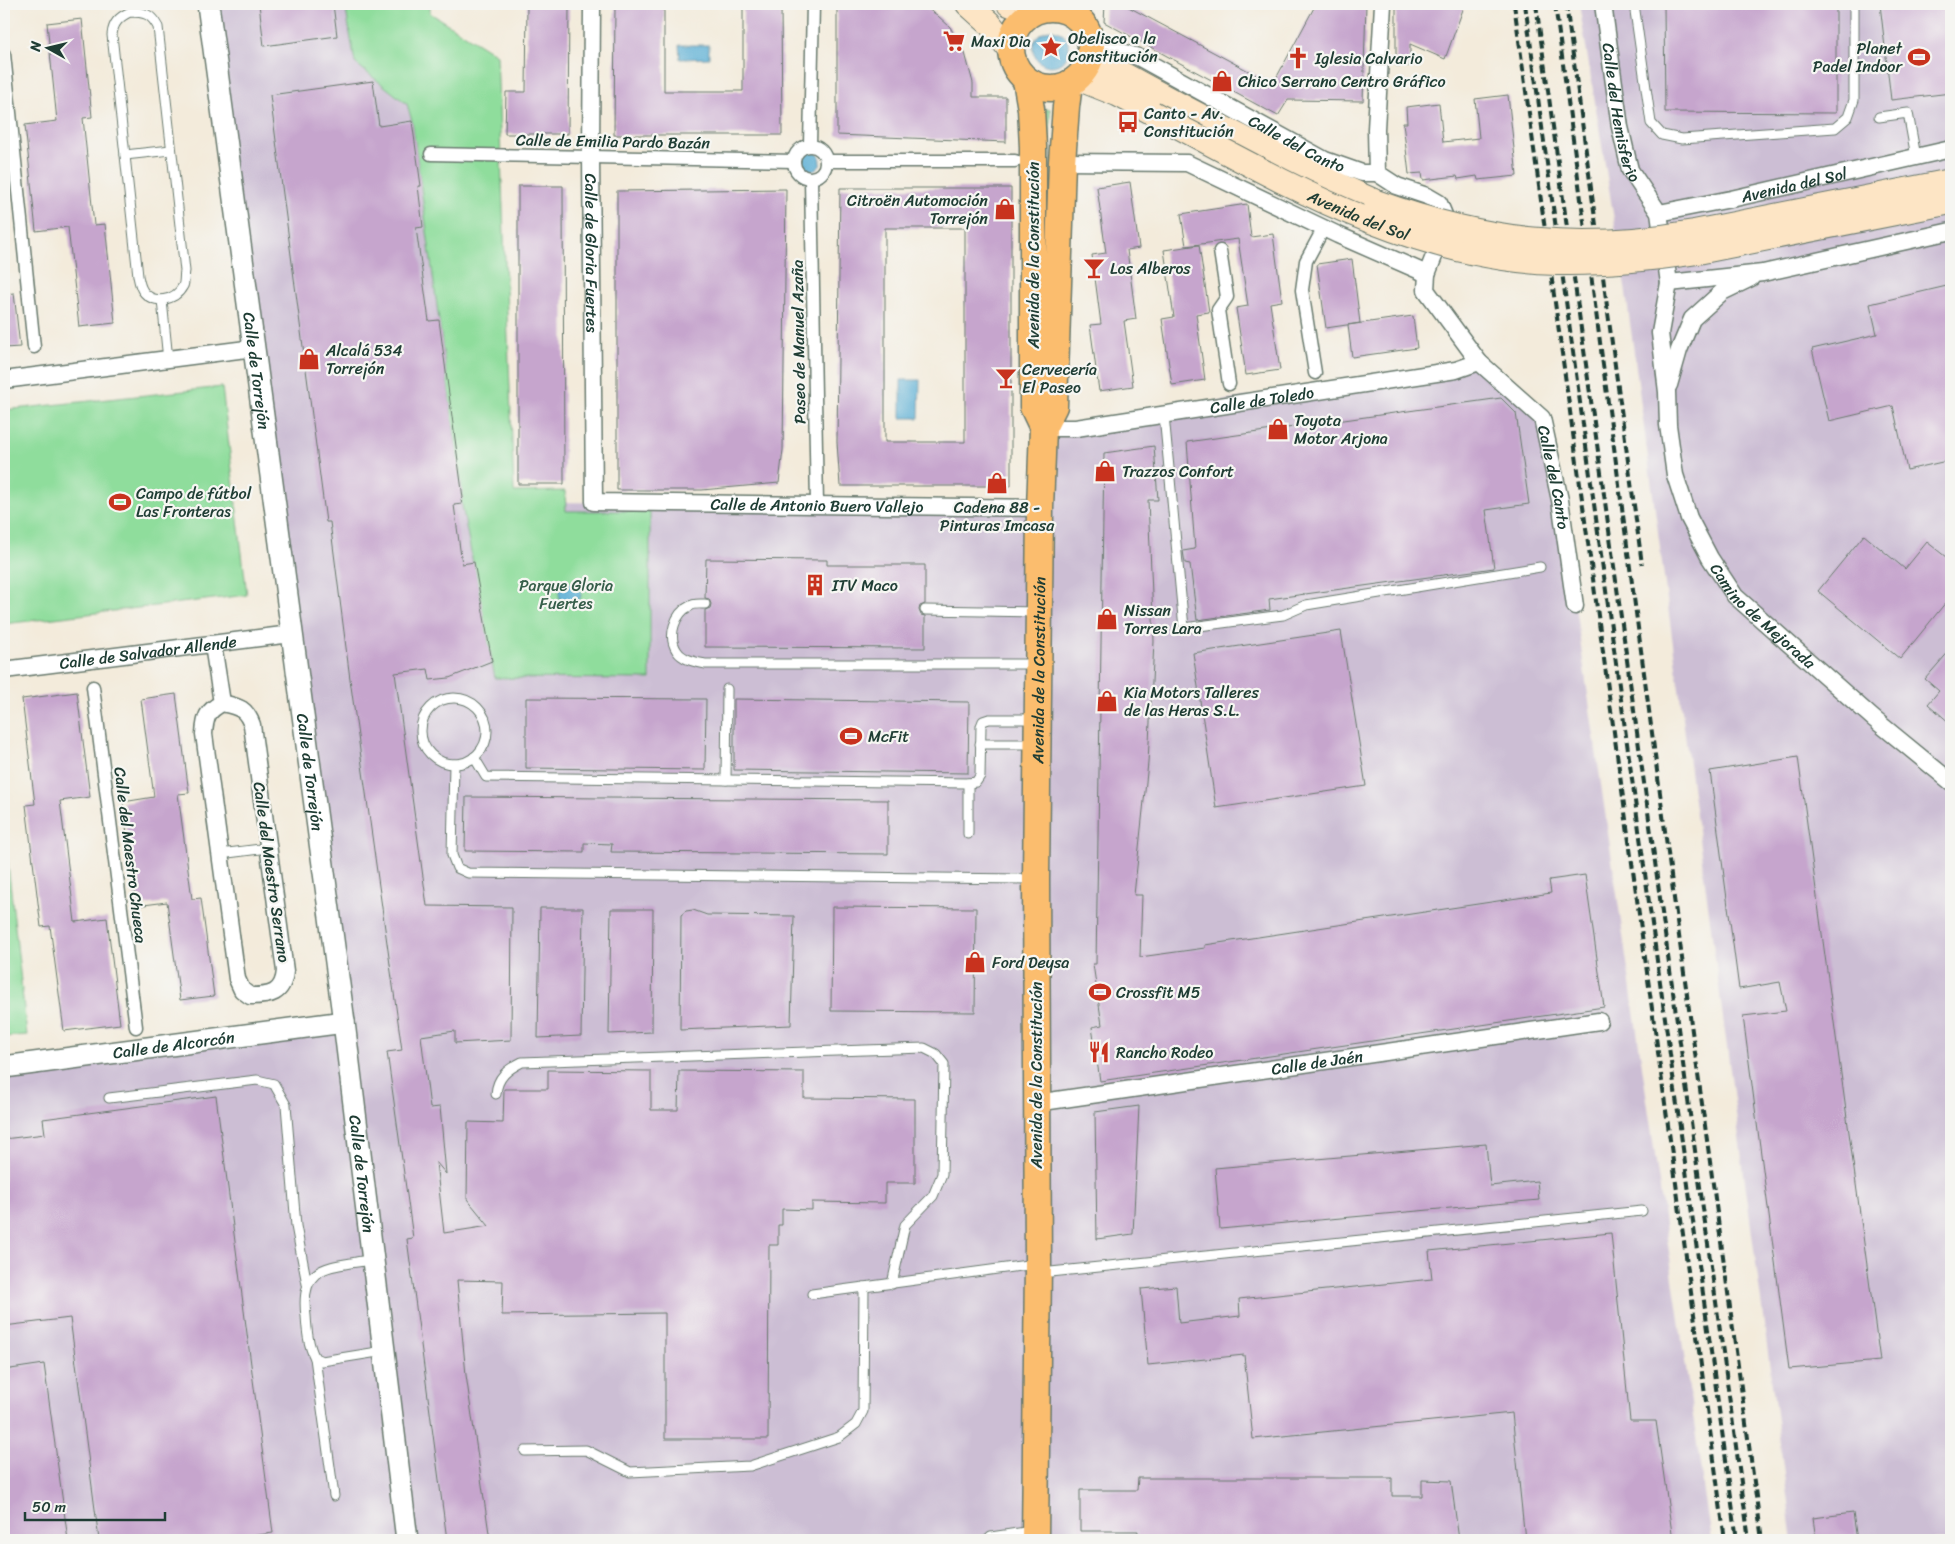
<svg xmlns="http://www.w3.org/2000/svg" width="1955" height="1544" viewBox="0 0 1955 1544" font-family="Sriracha,sans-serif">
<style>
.industrial{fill:#ccbed4}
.green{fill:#8fdd9c;stroke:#578d68}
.water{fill:#58add4;stroke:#3c7584}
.building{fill:#c6a5cd;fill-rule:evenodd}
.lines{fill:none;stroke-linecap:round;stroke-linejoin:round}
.service-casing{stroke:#697a6e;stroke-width:11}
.pedestrian-casing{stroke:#697a6e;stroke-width:15}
.minor-casing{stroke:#697a6e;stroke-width:19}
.tertiary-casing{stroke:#697a6e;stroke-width:24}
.secondary-casing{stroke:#697a6e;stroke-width:26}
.primary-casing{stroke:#697a6e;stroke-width:29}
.service{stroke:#fff;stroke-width:9}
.pedestrian{stroke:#fff;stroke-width:12}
.minor{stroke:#fff;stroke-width:16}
.tertiary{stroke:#fff;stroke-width:21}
.secondary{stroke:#fde5c5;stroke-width:24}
.primary{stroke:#fbbd6e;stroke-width:26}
.rail{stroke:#1f3d34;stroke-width:4;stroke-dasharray:8 4;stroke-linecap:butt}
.secondary-bridge-casing{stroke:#697a6e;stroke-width:26;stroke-linecap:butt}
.secondary-bridge{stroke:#fde5c5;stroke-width:24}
.labels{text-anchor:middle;stroke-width:4.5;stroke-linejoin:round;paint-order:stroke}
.poi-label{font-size:16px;fill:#1f3d34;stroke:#f6f6f2;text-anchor:start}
.street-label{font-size:16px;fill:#1f3d34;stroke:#f6f6f2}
.park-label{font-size:16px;fill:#355d49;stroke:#f6f6f2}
</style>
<rect width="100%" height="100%" fill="#f6f6f2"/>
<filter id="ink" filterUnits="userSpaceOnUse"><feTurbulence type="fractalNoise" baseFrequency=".02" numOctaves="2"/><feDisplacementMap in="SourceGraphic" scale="10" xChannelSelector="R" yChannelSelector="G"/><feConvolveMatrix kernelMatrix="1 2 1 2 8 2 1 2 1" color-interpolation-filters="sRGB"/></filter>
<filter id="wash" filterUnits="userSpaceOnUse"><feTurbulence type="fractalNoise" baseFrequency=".0096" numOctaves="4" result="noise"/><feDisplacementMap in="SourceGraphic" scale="20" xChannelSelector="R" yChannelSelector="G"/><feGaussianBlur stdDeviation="1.12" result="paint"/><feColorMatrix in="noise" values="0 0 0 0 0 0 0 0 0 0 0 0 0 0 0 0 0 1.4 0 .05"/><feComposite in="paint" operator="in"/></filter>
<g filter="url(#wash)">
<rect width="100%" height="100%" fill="#f3ebdb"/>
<g class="industrial">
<path d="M208 4H354L420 92 473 501 1040 508 1043 428 1479 362 1542 418 1575 606 1711 1540H4V1067L344 1022Z"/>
<path d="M1579 4H1951V1540H1793L1626 293Z"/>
</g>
<g class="green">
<path d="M345 4H430V13L497 55 514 492 565 491 566 511H650V679L495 678 461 500 463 498 412 121 407 104 355 63Z"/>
<path d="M1045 109H1050L1048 230H1043Z"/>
<path d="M222 387 247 595 4 624V410Z"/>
<path d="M4 828 27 1035 4 1037Z"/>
</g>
<g class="water">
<circle cx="1051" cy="48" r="18"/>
<path d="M679 45H709V58L680 59Z"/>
<circle cx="811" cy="161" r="10"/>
<path d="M901 380H920L919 418H901Z"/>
<circle cx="570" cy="594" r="11"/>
</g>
<g id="blocks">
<g class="building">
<path d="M259 4H333L337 36 264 46Z"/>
<path d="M527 4H569L568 134H505L506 92H526Z"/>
<path d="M615 4H664V91H743V4H781L782 135H614Z"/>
<path d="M837 4H914L925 7 937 15 950 27 965 53 973 83V97H1006V142L837 135Z"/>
<path d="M1105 4H1123L1273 84 1316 4H1366L1363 101 1288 100 1278 116 1104 22Z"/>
<path d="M1396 4H1465L1445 59 1410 44V66H1396Z"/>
<path d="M1664 4H1836V113L1665 112Z"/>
<path d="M1880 4H1949L1951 21V93L1891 100Z"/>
<path d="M82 19 92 117 83 118 94 225 105 224 115 323 79 327 68 227 36 231 25 125 57 121 47 23Z"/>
<path d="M373 81 379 126 412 121 421 186H418L423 227 416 228 429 321 439 320 463 498 461 500 462 504 454 505 462 564 474 562 492 661 449 678 430 680 428 669 395 673 427 906 512 907 511 1040 455 1043V1031L421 1036 430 1108 440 1107 446 1174 436 1162 444 1233 489 1226 467 1199 468 1122 503 1123 504 1089H548V1070L651 1071V1110H678L679 1071 804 1072V1098L915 1099V1183H885V1203L812 1202V1210L782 1209V1225H778V1245H769L768 1439H665V1313L502 1315 503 1281 457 1280 466 1375 490 1540H447L407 1239 413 1238 387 1052 402 1050 350 679 330 522H326L270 95Z"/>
<path d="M1508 95 1517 176 1478 180 1477 176 1458 179 1457 176 1423 180 1422 173 1409 174 1403 123H1407L1406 107 1439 103 1443 142 1479 138 1475 99Z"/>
<path d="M1130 182 1139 248 1127 250 1136 319 1124 321 1133 386 1099 391 1090 325 1101 324 1092 255 1106 253 1097 187Z"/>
<path d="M518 186H563L564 484H518Z"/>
<path d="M840 188H1011V486H840L837 442ZM885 228H965V442H885Z"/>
<path d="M786 189 783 450 779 483 702 490H617V191Z"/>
<path d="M1247 204 1251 237 1273 234 1282 301 1270 303 1280 370 1246 375 1236 308 1248 306 1238 239 1186 246 1181 214Z"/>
<path d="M1199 245 1209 312 1196 314 1205 380 1172 385 1162 319 1174 317 1164 250Z"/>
<path d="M1352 259 1360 323 1326 328 1317 264Z"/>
<path d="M1951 285V460L1907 470 1893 406 1829 421 1812 349 1877 334 1870 304Z"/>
<path d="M14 293 20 347 4 348V294Z"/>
<path d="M1413 316 1417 348 1352 357 1348 325Z"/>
<path d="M1501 398 1516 413 1529 504 1486 510 1494 568 1269 599 1270 610 1197 620 1190 564 1185 563 1183 551 1195 549 1187 442Z"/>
<path d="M1154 446 1158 500H1148L1154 641 1148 763 1134 895H1142L1140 957 1205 948V945L1551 893 1549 880 1585 875 1604 1007 1100 1081 1092 1027 1102 1025 1093 964H1096L1104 453Z"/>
<path d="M1864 535 1905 569 1927 542 1951 561V596L1900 659 1818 591Z"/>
<path d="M706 559 827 560V565H925V604L920 606 919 610 921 615 925 616V648L705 647V610L710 608 711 604 709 599 705 598Z"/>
<path d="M1341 631 1366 786 1216 808 1193 653Z"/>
<path d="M1951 649V724L1928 704 1939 691 1925 679Z"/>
<path d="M77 692 90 797 60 801 75 922 107 918 120 1024 64 1031 50 926 41 927 26 805 35 804 22 699Z"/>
<path d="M176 694 189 793 178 794 192 899 201 898 214 996 180 1000 167 902 136 906 123 802 154 797 141 699Z"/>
<path d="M526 698 706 699 705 770 526 768Z"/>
<path d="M734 699 969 702 968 773 734 770Z"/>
<path d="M1798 757 1880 1361 1789 1369 1743 1016 1786 1011 1780 982 1739 989 1710 771Z"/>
<path d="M466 797 888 800V854L611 852 612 844 584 843V852L465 851Z"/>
<path d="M832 907 976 908 975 1012 831 1011Z"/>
<path d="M540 908H583L581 1036 538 1038Z"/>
<path d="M611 909H653L652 1032 609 1034Z"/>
<path d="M693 910 707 915 794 916 791 1025 680 1030 681 915 686 911Z"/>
<path d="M216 1096 273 1533 221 1540H99L70 1318 4 1326V1139L45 1134 43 1119Z"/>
<path d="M1139 1106 1133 1234 1097 1239 1095 1112Z"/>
<path d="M1486 1144 1490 1186 1537 1181 1539 1200 1220 1229 1215 1168Z"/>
<path d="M1611 1233 1630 1421H1656L1673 1540H1525L1512 1413 1253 1439 1244 1355 1148 1365 1141 1289 1176 1286 1179 1323 1240 1316 1239 1299 1432 1279 1429 1251Z"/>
<path d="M44 1364 68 1540H4V1370Z"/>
<path d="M1138 1478H1392V1496H1422V1480L1451 1481 1459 1540H1137L1138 1531H1080V1490H1137Z"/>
<path d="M1853 1513 1857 1540H1816L1813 1518Z"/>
</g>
</g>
</g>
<g filter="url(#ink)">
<use href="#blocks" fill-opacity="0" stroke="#697a6e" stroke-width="1"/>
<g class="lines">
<g class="service-casing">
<g id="service">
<path d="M1634 4 1651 123 1662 135 1682 139 1835 128 1848 117 1854 100V4"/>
<path d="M130 12C145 12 151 14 158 27L185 271C184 275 185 282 183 286 175 301 153 305 143 291 140 287 139 281 138 276L112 35C113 23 119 17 130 12Z"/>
<path d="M1879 117 1908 113 1916 157"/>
<path d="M125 155 171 150"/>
<path d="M162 300 168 360"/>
<path d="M1164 415 1184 628 1283 615 1306 605 1540 567"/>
<path d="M705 604C700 604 694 603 690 606 675 613 667 636 677 651 683 660 696 662 705 664H1036"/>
<path d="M925 610 1037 612"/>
<circle cx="454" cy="731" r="33"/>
<path d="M980 744H1035"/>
<path d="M474 757 486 777 968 783 976 782 980 776 981 726 983 721 989 719H1036"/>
<path d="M454 764 452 855 457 868 468 873 1033 879"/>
<path d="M726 780 727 689"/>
<path d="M968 834V783"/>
<path d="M220 854 268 848"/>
<path d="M496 1094C497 1077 508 1069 522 1062L924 1048 936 1054 944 1064 942 1174 933 1196 905 1225 892 1284"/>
<path d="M109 1098 257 1080 274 1084 286 1105 296 1226 307 1284"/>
<path d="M373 1259C331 1268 299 1262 306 1316 307 1331 308 1345 315 1358L322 1361 384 1351"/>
<path d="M1041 1273 1642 1211"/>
<path d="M812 1294 1035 1264"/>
<path d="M315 1358 334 1496"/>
<path d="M525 1451 586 1450 630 1472 750 1466 839 1437 856 1424 863 1411 864 1287"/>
<path d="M988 1540 991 1537 1032 1531"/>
</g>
</g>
<g class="pedestrian-casing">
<g id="pedestrian">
<path d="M4 54 34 347"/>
<path d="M810 145 813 4"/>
<circle cx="810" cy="162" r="16"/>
<path d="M431 154 794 161"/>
<path d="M827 161H1015"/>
<path d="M811 179 817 505"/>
<path d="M1220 251 1227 297 1218 310 1229 384"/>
<path d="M1315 373 1302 290 1306 261 1320 235"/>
<path d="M93 687 136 1027"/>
</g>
</g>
<g class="minor-casing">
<g id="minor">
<path id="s1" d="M592 4 591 156 594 502 1040 508"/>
<path id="s2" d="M1603 4 1620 127 1630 170 1659 213 1669 283 1660 333 1667 392 1668 425 1675 475 1689 518 1710 558 1735 596 1874 719 1951 782"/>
<path id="s3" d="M1091 43 1138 57 1325 160 1362 173H1377L1397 186 1427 196 1439 203 1444 215 1436 251 1427 274 1426 290 1479 362 1542 418 1560 500 1575 606"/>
<path d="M1062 162 1187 163 1338 235 1427 274"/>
<path d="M1377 173 1376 129 1383 4"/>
<path id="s4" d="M1659 213 1731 199 1951 149"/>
<path d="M1669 283 1763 273 1951 231"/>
<path d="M4 380 254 348"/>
<path d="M1669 385 1679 350 1692 319 1722 292 1751 278"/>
<path id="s5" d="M1043 428H1076L1456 370 1479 362"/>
<path d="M213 645 222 703"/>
<path id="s6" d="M4 670 291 634"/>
<path d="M222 703C239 707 246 708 252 725L285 971C283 994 270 996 250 996L242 990 237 979 204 734C205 717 207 711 222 703Z"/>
<path id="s7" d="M1036 1103 1599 1021"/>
</g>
</g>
<g class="tertiary-casing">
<g id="tertiary">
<path id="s8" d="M208 4 344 1022 407 1540"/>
<path id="s9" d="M4 1067 344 1022"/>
</g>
</g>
<g class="secondary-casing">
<g id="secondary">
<path d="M968 4 989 23 1011 51"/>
<path d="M1009 4 1031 13"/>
<path d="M1090 56C1183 108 1278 159 1376 202"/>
<path d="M1077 78 1117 94 1153 113"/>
</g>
</g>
<g class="primary-casing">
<g id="primary">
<circle cx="1051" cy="48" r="40"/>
<path d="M1026 80 1031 109 1033 147V407L1043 428"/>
<path id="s10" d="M1035 1540 1038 1264 1036 879 1040 508 1043 428 1054 406 1062 162 1066 107 1069 84"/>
</g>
</g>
<use href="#service" class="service"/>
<use href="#pedestrian" class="pedestrian"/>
<use href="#minor" class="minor"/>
<use href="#tertiary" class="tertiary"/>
<use href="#secondary" class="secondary"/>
<use href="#primary" class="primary"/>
<g class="rail">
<path d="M1514 4 1725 1540"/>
<path d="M1525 4 1737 1540"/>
<path d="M1536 4 1749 1540"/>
<path d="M1555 4 1681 951 1762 1540"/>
<path d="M1566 4 1642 564"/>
</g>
<g class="secondary-bridge-casing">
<g id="secondary-bridge">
<path id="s11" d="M1153 113C1280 180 1410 259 1558 263 1605 264 1652 259 1698 252L1951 202"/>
<path d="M1376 202C1486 242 1579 252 1694 232L1951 181"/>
</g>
</g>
<use href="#secondary-bridge" class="secondary-bridge"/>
</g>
</g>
<defs>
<g id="supermarket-bare" transform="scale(1.725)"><path d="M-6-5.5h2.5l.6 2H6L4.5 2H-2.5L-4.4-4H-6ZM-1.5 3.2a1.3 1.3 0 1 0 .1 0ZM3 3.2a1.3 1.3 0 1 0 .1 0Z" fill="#c8321e" stroke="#f6f6f2" stroke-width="2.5" paint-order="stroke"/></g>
<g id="sight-bare" transform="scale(1.725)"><path d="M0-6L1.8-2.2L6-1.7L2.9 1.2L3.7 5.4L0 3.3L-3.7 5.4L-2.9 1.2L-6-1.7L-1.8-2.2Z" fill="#c8321e" stroke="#f6f6f2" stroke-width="2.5" paint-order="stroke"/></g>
<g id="stadium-bare" transform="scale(1.725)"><path d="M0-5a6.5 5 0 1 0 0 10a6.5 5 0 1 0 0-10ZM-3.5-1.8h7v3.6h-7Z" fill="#c8321e" stroke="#f6f6f2" stroke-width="2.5" paint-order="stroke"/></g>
<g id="church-bare" transform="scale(1.725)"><path d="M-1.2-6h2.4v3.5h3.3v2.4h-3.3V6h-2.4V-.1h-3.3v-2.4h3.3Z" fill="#c8321e" stroke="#f6f6f2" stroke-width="2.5" paint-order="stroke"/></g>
<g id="shop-bare" transform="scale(1.725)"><path d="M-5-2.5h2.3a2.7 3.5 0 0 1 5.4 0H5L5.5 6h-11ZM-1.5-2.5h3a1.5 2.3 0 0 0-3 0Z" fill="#c8321e" stroke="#f6f6f2" stroke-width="2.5" paint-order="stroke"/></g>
<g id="bus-bare" transform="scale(1.725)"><path d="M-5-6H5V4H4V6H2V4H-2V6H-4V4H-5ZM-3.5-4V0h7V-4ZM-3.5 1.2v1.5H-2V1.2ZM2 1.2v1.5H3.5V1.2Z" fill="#c8321e" stroke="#f6f6f2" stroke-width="2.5" paint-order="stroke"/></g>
<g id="bar-bare" transform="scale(1.725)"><path d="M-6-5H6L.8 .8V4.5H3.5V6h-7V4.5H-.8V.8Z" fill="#c8321e" stroke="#f6f6f2" stroke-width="2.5" paint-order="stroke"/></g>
<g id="building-bare" transform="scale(1.725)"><path d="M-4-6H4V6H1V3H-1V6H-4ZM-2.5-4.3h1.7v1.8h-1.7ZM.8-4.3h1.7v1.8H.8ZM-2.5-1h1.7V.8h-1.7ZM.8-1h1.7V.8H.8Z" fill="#c8321e" stroke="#f6f6f2" stroke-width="2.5" paint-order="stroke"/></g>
<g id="restaurant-bare" transform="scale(1.725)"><path d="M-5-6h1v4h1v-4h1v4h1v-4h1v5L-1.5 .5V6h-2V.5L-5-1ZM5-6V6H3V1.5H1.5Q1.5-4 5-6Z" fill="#c8321e" stroke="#f6f6f2" stroke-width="2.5" paint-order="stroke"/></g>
</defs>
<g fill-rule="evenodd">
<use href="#supermarket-bare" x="954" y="41"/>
<use href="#sight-bare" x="1051" y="47"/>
<use href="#stadium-bare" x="1919" y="57"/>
<use href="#church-bare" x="1298" y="58"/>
<use href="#shop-bare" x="1222" y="81"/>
<use href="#bus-bare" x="1128" y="122"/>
<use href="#shop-bare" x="1005" y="209"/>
<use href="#bar-bare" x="1094" y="268"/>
<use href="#shop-bare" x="309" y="359"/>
<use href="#bar-bare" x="1006" y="378"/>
<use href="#shop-bare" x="1278" y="429"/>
<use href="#shop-bare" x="1105" y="471"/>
<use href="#shop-bare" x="997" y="483"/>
<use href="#stadium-bare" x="120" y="502"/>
<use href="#building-bare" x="815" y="585"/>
<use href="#shop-bare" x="1107" y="619"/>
<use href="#shop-bare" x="1107" y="701"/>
<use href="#stadium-bare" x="851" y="736"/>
<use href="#shop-bare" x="975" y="962"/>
<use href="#stadium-bare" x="1100" y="992"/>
<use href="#restaurant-bare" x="1099" y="1052"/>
</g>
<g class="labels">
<g class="poi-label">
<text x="1068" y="44">Obelisco a la<tspan x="1068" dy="18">Constitución</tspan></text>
<text x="971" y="47">Maxi Dia</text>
<text x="1902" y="54" text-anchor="end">Planet<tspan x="1902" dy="18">Padel Indoor</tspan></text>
<text x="1315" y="64">Iglesia Calvario</text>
<text x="1238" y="87">Chico Serrano Centro Gráfico</text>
<text x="1144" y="119">Canto - Av.<tspan x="1144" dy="18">Constitución</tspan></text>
<text x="988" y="206" text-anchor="end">Citroën Automoción<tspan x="988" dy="18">Torrejón</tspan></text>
<text x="1110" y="274">Los Alberos</text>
<text x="326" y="356">Alcalá 534<tspan x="326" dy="18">Torrejón</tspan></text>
<text x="1022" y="375">Cervecería<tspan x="1022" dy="18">El Paseo</tspan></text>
<text x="1294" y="426">Toyota<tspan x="1294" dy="18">Motor Arjona</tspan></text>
<text x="1122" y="477">Trazzos Confort</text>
<text x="136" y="499">Campo de fútbol<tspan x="136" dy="18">Las Fronteras</tspan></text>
<text x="997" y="513" text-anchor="middle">Cadena 88 -<tspan x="997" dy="18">Pinturas Imcasa</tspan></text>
<text x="832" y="591">ITV Maco</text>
<text x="1124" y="616">Nissan<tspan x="1124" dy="18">Torres Lara</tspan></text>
<text x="1124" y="698">Kia Motors Talleres<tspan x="1124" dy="18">de las Heras S.L.</tspan></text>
<text x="868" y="742">McFit</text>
<text x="992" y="968">Ford Deysa</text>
<text x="1116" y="998">Crossfit M5</text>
<text x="1116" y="1058">Rancho Rodeo</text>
</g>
<g class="street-label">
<text dy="6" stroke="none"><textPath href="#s2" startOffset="110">Calle del Hemisferio</textPath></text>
<text transform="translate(613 141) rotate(1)" y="6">Calle de Emilia Pardo Bazán</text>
<text dy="6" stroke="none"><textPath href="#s3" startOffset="230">Calle del Canto</textPath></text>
<text dy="6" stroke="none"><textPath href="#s4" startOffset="138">Avenida del Sol</textPath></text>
<text dy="6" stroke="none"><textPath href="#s11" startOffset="230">Avenida del Sol</textPath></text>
<text dy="6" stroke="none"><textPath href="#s1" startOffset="249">Calle de Gloria Fuertes</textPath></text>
<text transform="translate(1033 255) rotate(-90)" y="6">Avenida de la Constitución</text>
<text transform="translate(798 342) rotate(-91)" y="6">Paseo de Manuel Azaña</text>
<text dy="6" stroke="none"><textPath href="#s8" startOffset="370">Calle de Torrejón</textPath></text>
<text dy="6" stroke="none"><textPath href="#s5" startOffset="221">Calle de Toledo</textPath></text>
<text dy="6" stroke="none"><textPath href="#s3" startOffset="711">Calle del Canto</textPath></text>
<text dy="6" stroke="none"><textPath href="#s1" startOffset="721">Calle de Antonio Buero Vallejo</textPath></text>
<text dy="6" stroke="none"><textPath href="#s2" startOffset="654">Camino de Mejorada</textPath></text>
<text dy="6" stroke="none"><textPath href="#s6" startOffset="145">Calle de Salvador Allende</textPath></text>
<text dy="6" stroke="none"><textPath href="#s10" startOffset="870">Avenida de la Constitución</textPath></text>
<text dy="6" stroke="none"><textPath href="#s8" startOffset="775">Calle de Torrejón</textPath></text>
<text transform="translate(131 855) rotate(83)" y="6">Calle del Maestro Chueca</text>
<text transform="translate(272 872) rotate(82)" y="6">Calle del Maestro Serrano</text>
<text dy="6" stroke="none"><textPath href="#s9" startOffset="171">Calle de Alcorcón</textPath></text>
<text dy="6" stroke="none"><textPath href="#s7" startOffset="284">Calle de Jaén</textPath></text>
<text transform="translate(1036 1075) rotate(-90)" y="6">Avenida de la Constitución</text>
<text dy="6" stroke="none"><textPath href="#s8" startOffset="1180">Calle de Torrejón</textPath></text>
</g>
<g class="park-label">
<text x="566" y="591">Parque Gloria<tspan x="566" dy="18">Fuertes</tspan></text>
</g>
</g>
<rect width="1955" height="1544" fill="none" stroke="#f6f6f2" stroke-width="20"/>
<g transform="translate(48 48) rotate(278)" stroke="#f6f6f2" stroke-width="4" paint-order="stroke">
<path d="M0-4L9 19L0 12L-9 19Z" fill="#1f3d34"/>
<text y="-8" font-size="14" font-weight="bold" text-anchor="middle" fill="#1f3d34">N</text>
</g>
<path d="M25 1512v8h140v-8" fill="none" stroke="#1f3d34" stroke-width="2.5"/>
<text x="32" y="1512" font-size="15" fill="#1f3d34" stroke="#f6f6f2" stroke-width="4" paint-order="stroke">50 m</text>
</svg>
